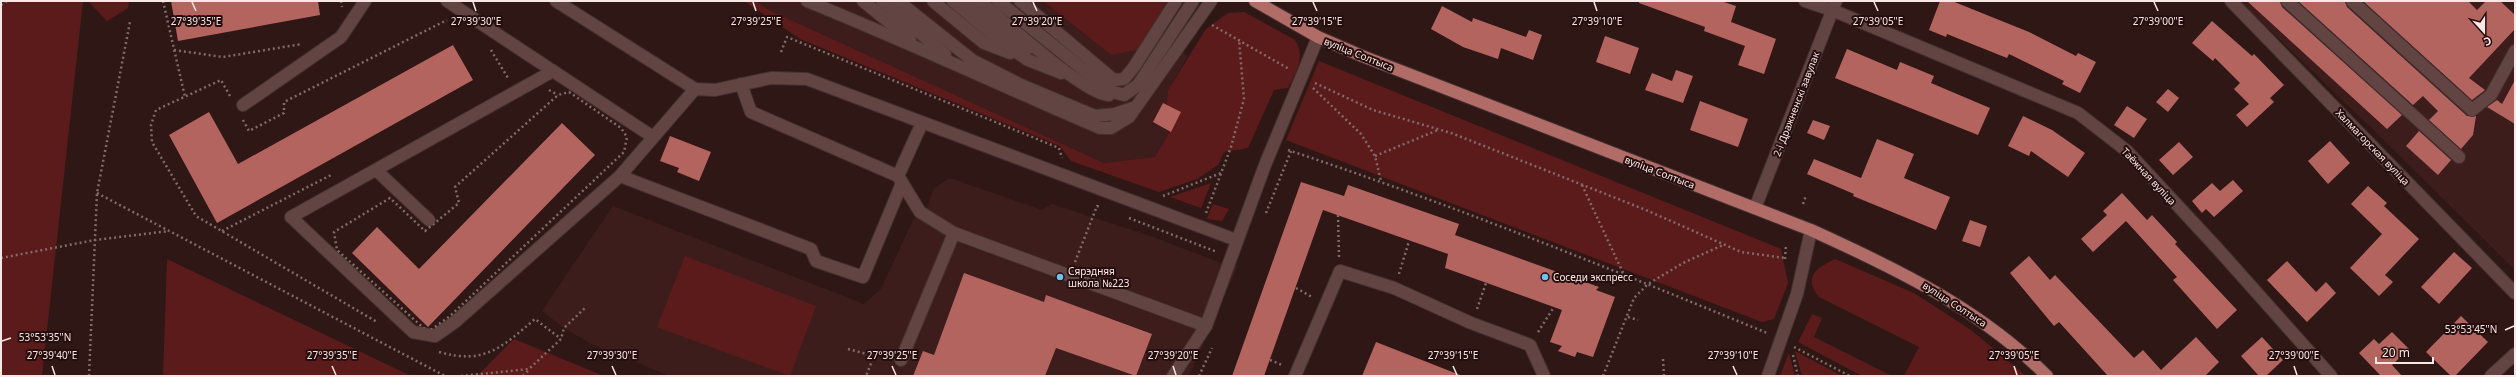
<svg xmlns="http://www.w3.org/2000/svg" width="2516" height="377" viewBox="0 0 2516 377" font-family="'Noto Sans',sans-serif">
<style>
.built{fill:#3c1d1c}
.green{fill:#5c1b1b}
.building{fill:#b4645f}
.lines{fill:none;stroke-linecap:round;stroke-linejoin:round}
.minor-casing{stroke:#433130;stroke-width:14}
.major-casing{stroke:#433130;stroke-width:14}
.path{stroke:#816b69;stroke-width:2.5;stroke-dasharray:2 3;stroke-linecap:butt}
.minor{stroke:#624543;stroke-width:12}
.major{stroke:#b16c67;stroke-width:12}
.ticks{fill:none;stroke:#f9e7e5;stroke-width:1.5}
.poi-dot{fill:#6cc3f2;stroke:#250e0d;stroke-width:1.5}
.labels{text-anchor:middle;stroke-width:4;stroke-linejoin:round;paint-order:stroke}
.street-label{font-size:10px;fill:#f9e7e5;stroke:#250e0d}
.poi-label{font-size:10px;fill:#f9e7e5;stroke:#250e0d;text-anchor:start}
.ticks-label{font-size:10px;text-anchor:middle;fill:#f9e7e5;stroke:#250e0d;stroke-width:4;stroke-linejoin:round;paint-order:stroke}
</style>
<rect width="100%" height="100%" fill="#2f1715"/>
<g class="built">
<path d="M756 1H1043L1111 55 1153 29 1188 56 1168 90 1181 112 1155 157 1104 163 769 10Z"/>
<path d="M2240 1H2515V270L2400 156Z"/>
<path d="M950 178 1042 210 1052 204 1153 237 1229 266H1238L1189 376H670L593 345 564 328 542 311 613 206 864 304 881 289 913 220 920 212 926 211 934 188Z"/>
</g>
<g class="green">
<path d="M1 1H83L42 376H1Z"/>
<path d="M88 1H129L128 8 107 21Z"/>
<path d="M744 1H756L769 10 1104 163 1155 157 1181 112 1167 105 1168 90 1206 29 1228 13 1244 12 1295 40C1306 58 1296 71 1288 88L1274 90 1248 148 1224 152 1218 165 1197 179 1159 192 1071 161 1060 146 800 39Z"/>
<path d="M1043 1H1167L1141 49 1111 55Z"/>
<path d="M1319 61 1781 249 1788 283 1774 319 1762 322 1286 140Z"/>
<path d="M1211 183 1201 208 1170 197Z"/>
<path d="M1213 204 1229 209 1222 221 1207 219Z"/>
<path d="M685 256 816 306 790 376 657 327Z"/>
<path d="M167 259 411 376H163Z"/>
<path d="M1835 259 1914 293 1971 330 2026 376H1904L1919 347 1819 297C1803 277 1816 268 1835 259Z"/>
<path d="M1812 314 1822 318 1814 337 1892 376H1862L1798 342Z"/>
<path d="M514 339 604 376H477Z"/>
<path d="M1795 351 1842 376H1802Z"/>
<path d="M1789 353 1795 376H1780Z"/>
</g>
<g class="building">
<path d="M171 1H318L320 15 178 41Z"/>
<path d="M1639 1H1721L1736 6 1731 22 1776 39 1764 74 1738 65 1745 46 1704 31 1705 27 1639 3Z"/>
<path d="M1940 1H1952L2029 32 2076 56 2078 53 2096 62 2080 93 2062 84 2064 81 2009 54 2007 58 1947 34 1946 37 1929 30Z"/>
<path d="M2247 1H2280L2282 7 2402 115 2387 129Z"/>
<path d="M2298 1H2345L2347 7 2467 116H2476L2473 135 2461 149 2429 120 2438 111 2423 96 2413 105Z"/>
<path d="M2363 1H2468L2477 10 2486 1H2500L2515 15V29L2469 78 2485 90 2472 100Z"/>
<path d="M1442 6 1472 22 1473 18 1526 37 1529 30 1542 35 1533 60 1501 48 1498 59 1463 47 1431 29Z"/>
<path d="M2212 21 2252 56 2254 54 2284 85 2270 98 2274 102 2247 127 2236 115 2249 104 2234 89 2240 83 2215 58 2213 61 2192 43Z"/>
<path d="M1605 36 1639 48 1630 74 1596 62Z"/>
<path d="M453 45 473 80 217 223 169 135 209 112 238 164Z"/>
<path d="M1847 49 1897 70 1900 62 1934 76 1931 83 1990 108 1978 135 1835 78Z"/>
<path d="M1676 70 1693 76 1683 103 1645 90 1652 73 1672 81Z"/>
<path d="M2515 80V124L2487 107 2497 100 2502 104Z"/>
<path d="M2168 89 2179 98 2168 112 2156 102Z"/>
<path d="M1700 101 1748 119 1738 147 1690 130Z"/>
<path d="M1163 103 1181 112 1171 132 1153 122Z"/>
<path d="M2127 106 2147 119 2134 138 2114 125Z"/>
<path d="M2023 116 2052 130 2085 153 2068 177 2031 151 2029 156 2008 146Z"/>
<path d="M1813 120 1830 126 1824 140 1807 133Z"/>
<path d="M562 123 595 155 428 327 352 253 377 227 419 269Z"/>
<path d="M2419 131 2451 160 2438 175 2406 146Z"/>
<path d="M670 136 711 152 699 181 677 172 679 168 660 161Z"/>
<path d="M1877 139 1914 154 1904 178 1950 197 1936 230 1853 196 1854 194 1807 174 1814 159 1861 178Z"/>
<path d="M2330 141 2350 163 2328 184 2308 161Z"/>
<path d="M2179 142 2193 157 2173 175 2159 160Z"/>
<path d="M2233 180 2243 191 2214 217 2206 209 2202 213 2192 201 2212 183 2220 191Z"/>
<path d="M1301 182 1344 196 1348 185 1459 224 1455 235 1599 287 1596 290 1615 297 1593 357 1577 352 1575 357 1558 351 1562 346 1550 342 1562 310 1445 268 1448 254 1323 210 1264 376H1232Z"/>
<path d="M2368 186 2387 203 2384 206 2419 239 2385 275 2393 282 2379 296 2350 268 2382 234 2351 204Z"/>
<path d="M2122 193 2147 220 2152 215 2177 242 2175 244 2237 310 2217 329 2173 280 2177 277 2126 221 2093 252 2081 239 2107 215 2103 211Z"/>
<path d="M1970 220 1987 226 1980 247 1962 241Z"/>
<path d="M2454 252 2472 268 2439 304 2421 287Z"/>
<path d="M2029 256 2050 280 2055 275 2134 358 2143 350 2161 370 2196 337 2219 362 2205 376H2108L2059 322 2054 326 2010 273Z"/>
<path d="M2287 261 2316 292 2326 282 2336 293 2307 322 2267 280Z"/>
<path d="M964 273 1044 302 1046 295 1152 334 1136 376 1056 348 1045 376H913L923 351 934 355Z"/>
<path d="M2461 316 2488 342 2455 376H2451L2426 352Z"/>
<path d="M2392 332 2409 349 2392 365 2402 376H2381L2359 353 2374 339 2379 344Z"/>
<path d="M2262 337 2283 360 2266 376H2259L2241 356Z"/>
<path d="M1376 342 1460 375V376H1362Z"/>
</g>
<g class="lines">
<g class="minor-casing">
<g id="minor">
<path d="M447 1 653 137"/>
<path d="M556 1 695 89 715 90 771 78 807 79 1236 240"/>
<path d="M807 1C906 41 1002 86 1100 128H1111L1129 117 1211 1"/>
<path d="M863 1 910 39"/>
<path d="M882 1 945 54"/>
<path d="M898 1 972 60 1021 85 1095 116 1115 114 1136 107"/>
<path d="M933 1 984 43 1010 53"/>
<path d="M953 1 1000 41 1028 60 1061 73"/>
<path d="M966 1 1011 38 1028 48"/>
<path d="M980 1C1002 19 1086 96 1109 95"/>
<path d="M998 1 1110 91 1124 95 1138 85 1193 1"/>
<path d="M1020 1 1114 80 1124 79 1134 67 1176 1"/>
<path d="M1805 1 1832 10 2078 113 2127 151 2217 248 2331 376"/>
<path d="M2231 1 2515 293"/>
<path d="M2287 1 2459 157"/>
<path d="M2352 1 2472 110 2491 95 2515 51"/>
<path d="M553 71 291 217 413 332 435 336 455 322 620 176 695 89"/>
<path d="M741 84 751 112 898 176 922 123"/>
<path d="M243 105 341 37 365 1"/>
<path d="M376 170 429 220"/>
<path d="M620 176 811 249 816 261 863 277 902 183"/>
<path d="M898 176 920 212 954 233 1206 326"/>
<path d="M1755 208 1836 1"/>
<path d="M901 360 954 233"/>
<path d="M1173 376 1206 326 1265 165 1318 37"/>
<path d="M1295 376 1340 271 1394 288 1471 323 1530 345 1544 376"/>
<path d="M1768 376 1797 294 1811 230"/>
<path d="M2491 376 2515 354"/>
</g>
</g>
<g class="major-casing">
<path id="major" d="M1255 1 1318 37 1362 56 1811 230C1897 269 1980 309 2047 376"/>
</g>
<g class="path">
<path d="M163 1 185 97"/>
<path d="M341 1 342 7"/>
<path d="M1 5 7 1"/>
<path d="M1212 25 1289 69"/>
<path d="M174 50 223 57 302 44"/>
<path d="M491 50 508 78"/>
<path d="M781 52 787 37 1059 148 1062 158"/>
<path d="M1315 83 1373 110 1451 133 1497 151 1646 210 1741 252 1785 258"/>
<path d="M1313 88 1361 134 1375 156 1381 181"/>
<path d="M549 90 558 95"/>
<path d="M569 92 621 128 627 137 624 152 450 316 428 332 337 250 334 232 390 198 425 231 459 203 455 187 558 95Z"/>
<path d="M230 96 221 80 156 110 151 125 152 142 196 216 377 322"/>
<path d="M243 120 249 131 284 113V102L447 20"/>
<path d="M1288 150C1450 204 1609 268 1767 333"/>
<path d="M1375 156 1438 130"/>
<path d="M1582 185 1624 275"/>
<path d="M97 193 445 376"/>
<path d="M1163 196 1221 173"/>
<path d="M1803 204 1806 195"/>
<path d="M1206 213 1231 147 1244 99 1239 39"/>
<path d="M1266 213 1291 151"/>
<path d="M1338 215 1339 257"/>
<path d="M1129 218 1217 252"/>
<path d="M222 231 331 175"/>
<path d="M1 258 95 240 169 231"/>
<path d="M1785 259 1786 244"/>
<path d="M1075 262 1097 206 1100 207"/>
<path d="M1399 274 1409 241"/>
<path d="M1296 288 1312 297"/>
<path d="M1477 309 1486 283"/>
<path d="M1628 317 1638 320"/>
<path d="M1538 332 1554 307"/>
<path d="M1794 347 1850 376"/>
<path d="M848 349 874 356 866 376"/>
<path d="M439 352C485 365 502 347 535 319L561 339"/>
<path d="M1793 355 1798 376"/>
<path d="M1663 359 1664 376"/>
<path d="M1270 360 1282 365"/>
<path d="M89 376 97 193 130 22"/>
<path d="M461 376 529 369 561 339 564 328 585 308"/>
<path d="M523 376 529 370"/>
<path d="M1199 376 1212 348"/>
<path d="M1603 376 1634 298 1648 284 1683 263 1723 245"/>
</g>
<use href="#minor" class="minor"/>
<use href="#major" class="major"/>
</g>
<path class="ticks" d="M192 2 196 11M473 2 476 11M753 2 756 11M1033 2 1037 11M1313 2 1317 11M1594 2 1597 11M1874 2 1878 11M2154 2 2158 11M2505 330 2514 326M2 341 11 338M52 366 55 375M332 366 336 375M612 366 616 375M892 366 896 375M1173 366 1176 375M1453 366 1457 375M1733 366 1737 375M2014 366 2017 375M2294 366 2297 375"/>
<g class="poi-dot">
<circle cx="1060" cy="277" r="4"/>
<circle cx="1545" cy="277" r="4"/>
</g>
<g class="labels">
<g class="street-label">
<text transform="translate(1359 54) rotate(22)" y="4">вуліца Солтыса</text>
<text transform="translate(1796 104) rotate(-69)" y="4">2-і Дражненскі завулак</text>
<text transform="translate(2373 147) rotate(46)" y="4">Халмагорская вуліца</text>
<text transform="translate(1660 172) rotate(21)" y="4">вуліца Солтыса</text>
<text transform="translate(2149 176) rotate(47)" y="4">Таёжная вуліца</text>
<text transform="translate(1955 304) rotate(33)" y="4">вуліца Солтыса</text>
</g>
<g class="poi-label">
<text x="1068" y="275">Сярэдняя<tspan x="1068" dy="12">школа №223</tspan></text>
<text x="1553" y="281">Соседи экспресс</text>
</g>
</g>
<g class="ticks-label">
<text x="196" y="25">27°39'35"E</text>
<text x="476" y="25">27°39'30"E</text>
<text x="756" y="25">27°39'25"E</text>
<text x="1037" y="25">27°39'20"E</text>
<text x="1317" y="25">27°39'15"E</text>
<text x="1597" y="25">27°39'10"E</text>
<text x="1878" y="25">27°39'05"E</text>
<text x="2158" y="25">27°39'00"E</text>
<text x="2471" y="333">53°53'45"N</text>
<text x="45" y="341">53°53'35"N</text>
<text x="52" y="359">27°39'40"E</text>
<text x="332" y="359">27°39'35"E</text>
<text x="612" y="359">27°39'30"E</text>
<text x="892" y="359">27°39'25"E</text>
<text x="1173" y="359">27°39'20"E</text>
<text x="1453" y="359">27°39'15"E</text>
<text x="1733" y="359">27°39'10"E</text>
<text x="2014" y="359">27°39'05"E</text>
<text x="2294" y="359">27°39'00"E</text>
</g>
<rect width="2516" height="377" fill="none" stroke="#f9e7e5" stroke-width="4"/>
<g transform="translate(2484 32) rotate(159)" stroke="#250e0d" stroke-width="3" paint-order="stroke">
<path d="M0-3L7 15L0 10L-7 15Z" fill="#f9e7e5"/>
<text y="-6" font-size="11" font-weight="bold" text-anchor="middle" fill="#f9e7e5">С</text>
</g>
<path d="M2376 357v6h57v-6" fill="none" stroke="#f9e7e5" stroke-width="2"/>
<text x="2382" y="357" font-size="12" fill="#f9e7e5" stroke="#250e0d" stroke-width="3" paint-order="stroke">20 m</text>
</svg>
